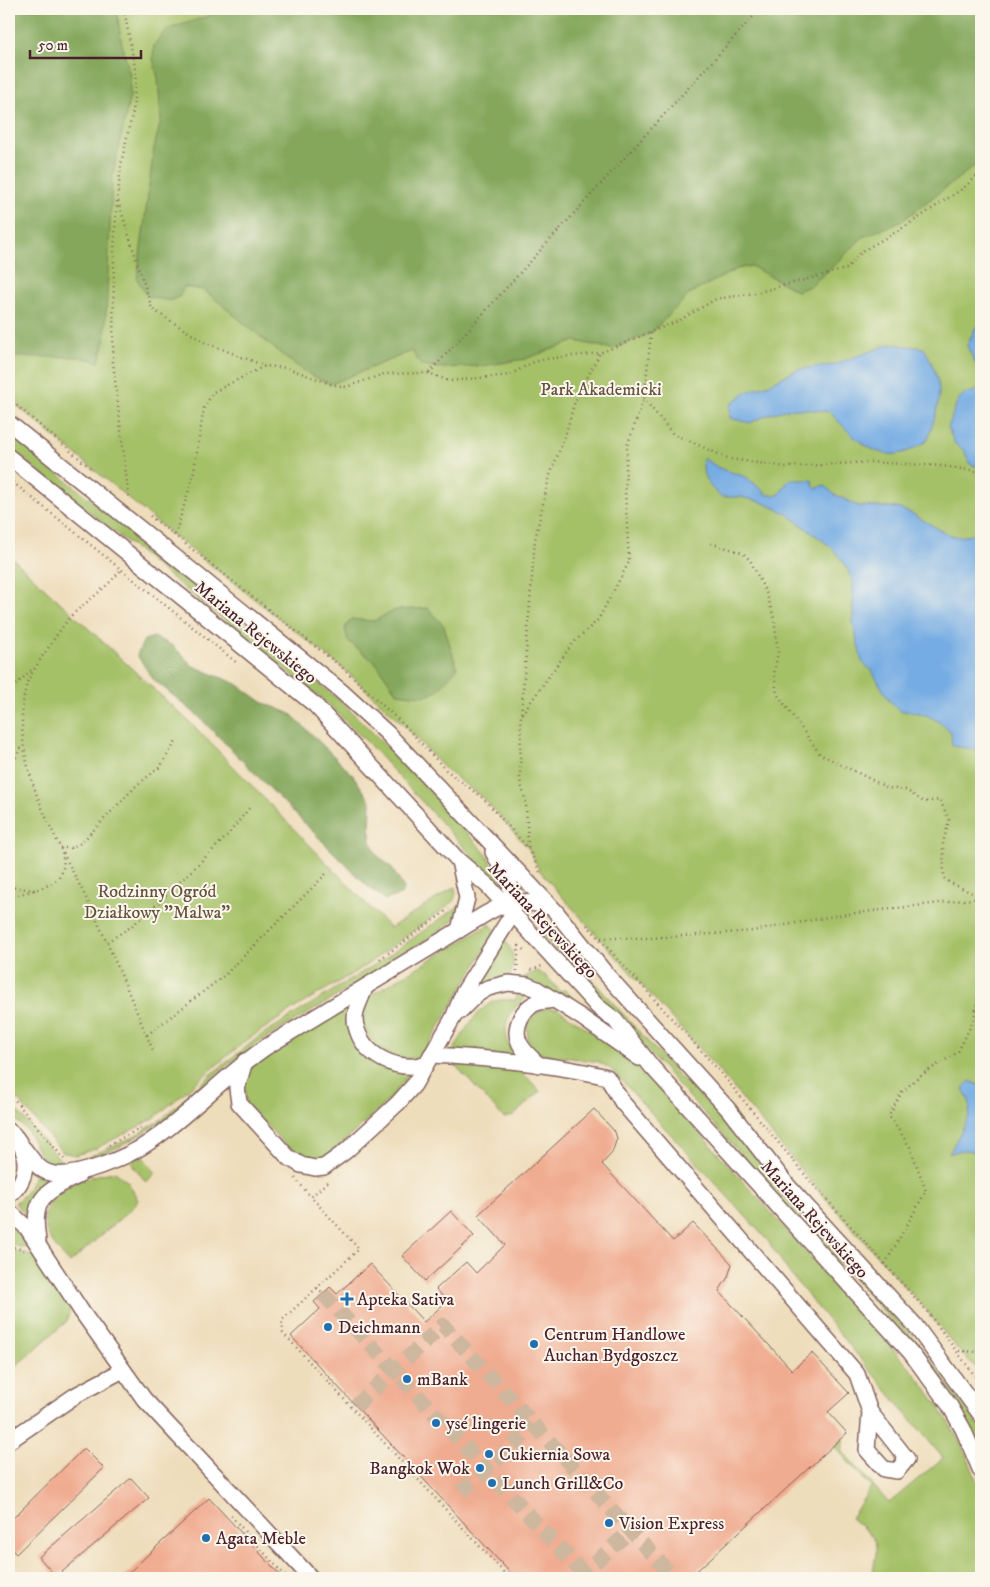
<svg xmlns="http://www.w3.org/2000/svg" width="990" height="1587" viewBox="0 0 990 1587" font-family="'IM FELL DW Pica',serif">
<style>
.green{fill:#a5c168;stroke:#78704a}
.forest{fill:#84a75c;stroke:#676344}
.water{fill:#74ace3;stroke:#5f6687}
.building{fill:#f0ac90}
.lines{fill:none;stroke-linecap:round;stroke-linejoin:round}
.minor-tunnel{stroke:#cdb79e;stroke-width:15;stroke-dasharray:15 8;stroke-linecap:butt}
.minor-casing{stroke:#83625d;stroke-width:18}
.path{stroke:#83625d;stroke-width:2.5;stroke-dasharray:1 4;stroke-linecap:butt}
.minor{stroke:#fff;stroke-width:15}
.poi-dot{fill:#1f6fb2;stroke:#fbf7ec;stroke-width:2}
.labels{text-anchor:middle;stroke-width:4;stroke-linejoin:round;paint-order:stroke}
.park-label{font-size:18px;fill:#65503d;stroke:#fbf7ec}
.street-label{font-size:18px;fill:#4a1f2b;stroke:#fbf7ec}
.poi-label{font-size:18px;fill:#4a1f2b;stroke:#fbf7ec;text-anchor:start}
</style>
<rect width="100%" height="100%" fill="#fbf7ec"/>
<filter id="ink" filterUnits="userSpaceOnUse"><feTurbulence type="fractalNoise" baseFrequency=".02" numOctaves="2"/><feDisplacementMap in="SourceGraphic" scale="10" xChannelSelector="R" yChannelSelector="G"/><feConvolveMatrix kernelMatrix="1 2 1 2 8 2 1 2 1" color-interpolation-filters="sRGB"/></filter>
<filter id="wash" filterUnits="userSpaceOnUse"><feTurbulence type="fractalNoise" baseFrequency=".0096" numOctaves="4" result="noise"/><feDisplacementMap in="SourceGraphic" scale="20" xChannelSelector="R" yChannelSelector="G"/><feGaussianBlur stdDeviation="1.12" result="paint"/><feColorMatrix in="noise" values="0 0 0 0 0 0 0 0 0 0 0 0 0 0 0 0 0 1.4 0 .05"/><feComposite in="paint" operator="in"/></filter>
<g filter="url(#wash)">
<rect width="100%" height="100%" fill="#edb"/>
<g class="green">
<path d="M9 9H981V1372L959 1351 926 1310 810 1181 721 1073 567 902 540 871 528 848 484 799 446 770 406 727 344 669 175 537 9 399Z"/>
<path d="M9 434 340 701 408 767 487 855 503 886 502 889 368 743 326 702 9 447Z"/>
<path d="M9 555 198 730 390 928 455 887 456 894 453 902 365 966 298 1006 244 1042 153 1119 95 1149 75 1155 62 1152 9 1089Z"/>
<path d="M460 905 454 919 443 929 377 972 255 1045 220 1071 168 1118 121 1146 76 1166 58 1167 42 1158 27 1130 9 1114V1102L63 1163 73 1164 131 1138 162 1119 214 1072 260 1036 382 960Z"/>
<path d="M490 924 496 931 420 1059 397 1058 380 1050 370 1039 361 1020 368 997Z"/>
<path d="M546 929 679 1076 720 1114 789 1199 917 1342 981 1428V1448L954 1398 917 1349 541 933Z"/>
<path d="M504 940C515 951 516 963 509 978L476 987Z"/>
<path d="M537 971 546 976 561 992 564 989 579 1005 583 1003 619 1034 523 978Z"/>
<path d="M518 991 529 995C504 1014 500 1029 514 1057L453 1052C462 1035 474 1012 492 1002 499 999 508 1000 516 1000Z"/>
<path d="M547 1008 558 1009 627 1056 647 1074 916 1375C943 1411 971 1453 981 1497 985 1516 981 1557 981 1578H872C878 1540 882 1543 851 1518L871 1487 834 1446 843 1438V1452L889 1503 943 1458 790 1274 768 1241 611 1069 599 1062 537 1053 528 1043 527 1026 533 1015Z"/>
<path d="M348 1009 350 1028 410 1073 389 1100 329 1155 316 1161H309L297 1157 246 1104 244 1078 250 1068 261 1059Z"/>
<path d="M453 1063 521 1071 540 1091 513 1116 504 1118Z"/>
<path d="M137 1156 143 1157 156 1173 146 1182 134 1167 132 1162Z"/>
<path d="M115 1172 128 1182 138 1200 134 1206 70 1263C62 1254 51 1244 47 1232 34 1193 86 1175 115 1172Z"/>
<path d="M36 1173 46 1180 31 1200 27 1217 15 1203 26 1193Z"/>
<path d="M9 1222 30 1243 24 1248 9 1244Z"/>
<path d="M9 1249 35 1257 70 1309 67 1321 9 1372Z"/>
</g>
<g class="forest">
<path d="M9 9H116L117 12 121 40 130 75V96L112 179 105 341 99 362 80 357H9Z"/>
<path d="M229 9H981V161L903 220 863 237 837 263 810 286 797 291 751 266 737 269 691 293 651 333 612 349 575 341 525 359 482 366 443 368 421 365 412 351 331 384 312 376 287 359 204 290 184 287 179 297 169 301 147 296 137 279 154 148 161 120 158 78 153 59 154 45 166 30Z"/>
<path d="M428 608 444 626 457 668C432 697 436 699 397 693L376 663 348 641 345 628 351 619 374 621 396 610Z"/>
<path d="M154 637 173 646 193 666 237 684 262 702 291 714 352 774 371 802 370 839 377 855 391 867 404 888 401 895 385 900 365 884 197 715 153 679 137 655 144 640Z"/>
</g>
<g class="water">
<path d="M981 324V375L967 346 975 328Z"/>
<path d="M890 344 924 348C946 388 941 400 927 441 919 445 911 451 902 453 873 461 847 431 830 412 795 407 782 407 750 423L730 418V405L744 393 769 384 798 369 833 365Z"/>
<path d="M981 387V468L970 464 964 450 955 444 948 428C952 419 955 401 963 395 969 391 977 393 981 387Z"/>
<path d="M703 458 719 468 746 477 768 495H779L789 480H812L815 489 824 485 834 494 858 506 897 508 911 513 945 533 958 537 977 534 981 537V750L952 746 951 732C935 717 922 711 900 711L889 700 872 671 862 662 853 623V582L845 564 831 547 786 513 761 502 741 497H721C706 483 702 477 703 458Z"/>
<path d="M970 1081 981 1086V1156C970 1148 962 1149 949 1154L969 1116 970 1103 963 1088Z"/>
</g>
<g id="blocks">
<g class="building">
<path d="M594 1109 615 1132 617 1138 612 1153 602 1164 673 1241 693 1223 732 1264 728 1277 719 1291 792 1370 812 1353 849 1393 828 1412 847 1433 689 1578H515L291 1336 320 1309 314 1302 330 1287 337 1294 370 1264 424 1322 447 1301 436 1289 466 1262 476 1273 505 1245 478 1215Z"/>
<path d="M451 1211 474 1236 425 1281 402 1256Z"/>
<path d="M84 1448 104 1468 16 1554 9 1547V1522Z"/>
<path d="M131 1478 149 1498 56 1577 39 1557Z"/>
<path d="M209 1498 283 1578H123Z"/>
</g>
</g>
</g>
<g filter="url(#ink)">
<use href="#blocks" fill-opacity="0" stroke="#83625d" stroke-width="1"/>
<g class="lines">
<g class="minor-tunnel">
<path d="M323 1294 583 1573"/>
<path d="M356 1406 443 1325 674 1578"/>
<path d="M461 1492 534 1426"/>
<path d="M578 1578 630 1531"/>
</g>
<g class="minor-casing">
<g id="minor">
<path d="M9 423 341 691 387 733 556 912 606 974 728 1109 788 1186 914 1324 981 1415"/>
<path d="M9 457 315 705 459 861 488 886 597 1006 615 1020 652 1067 911 1353 950 1406 963 1429 981 1471"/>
<path d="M459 930 467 898 459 861"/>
<path d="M365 988C361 1000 352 1013 356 1026 363 1056 397 1072 425 1064"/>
<path d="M459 1012 476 995 488 988 508 983 527 985 537 989 581 1017 639 1058"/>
<path d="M431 1055C489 1058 550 1063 607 1077L622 1102 857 1374 870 1412 907 1459 897 1471 884 1469 867 1450 870 1412"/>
<path d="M245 1061 237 1088 239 1103 288 1157 301 1165 315 1168 324 1167 346 1151 398 1103 414 1085 453 1018 463 993 513 913 510 884 493 852"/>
<path d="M539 1065C532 1058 525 1053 520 1044 512 1029 522 1007 539 1002 544 1001 550 1001 555 1000"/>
<path d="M9 1131C30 1147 31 1179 9 1195"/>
<path d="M23 1148C30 1156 37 1169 47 1172 72 1182 130 1156 151 1141 192 1113 225 1075 266 1047L487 913C512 899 522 900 550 907"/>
<path d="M9 1211 27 1228 82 1312 144 1399 311 1578"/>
<path d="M38 1240C31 1199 44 1192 78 1176"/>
<path d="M9 1441 76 1395 123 1370"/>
</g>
</g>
<g class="path">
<path d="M124 9 136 74 133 111 122 159 117 200 114 249 113 362 129 500"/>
<path d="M118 201 152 309 204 342 265 366"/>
<path d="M651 333 644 399 673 434 730 459 787 467 869 462 943 466 981 472"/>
<path d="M429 373 760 9"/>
<path d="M9 399 93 470"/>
<path d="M9 479 237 663"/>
<path d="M150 516 344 669 406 727 446 770 484 799 528 848 540 872"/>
<path d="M175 535 193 476 204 408 213 392 265 366 287 368 331 384 346 387 384 374 429 373 449 381 510 375 531 363 545 359 600 353 680 320 716 299 755 293 846 269 861 252 906 226 962 189 981 173"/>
<path d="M711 543 743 553 750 560 767 595 774 618 778 652 774 674 777 694 820 754 888 788 906 790 924 802 940 800 949 820 943 843 944 878C948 883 973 893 981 897"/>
<path d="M120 571C106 588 89 600 73 614 66 620 29 675 27 683 5 763 60 842 92 910 114 957 134 1005 154 1053"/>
<path d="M9 692 32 669"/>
<path d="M522 714 573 643 598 620 629 562 625 490 627 446 644 399"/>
<path d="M9 771 22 745"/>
<path d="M528 847 526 803 520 780 521 716 535 539 549 478 566 433 575 401 600 353"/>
<path d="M60 848H70L81 843 136 786 160 767 177 740"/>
<path d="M9 887 35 890"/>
<path d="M9 899C29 887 72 891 62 853"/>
<path d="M587 925 721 1073 810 1181 926 1310 981 1384"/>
<path d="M601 938H653L753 931 840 915 981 898"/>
<path d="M107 942 129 928 152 909 226 837 250 807"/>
<path d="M981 958V966"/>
<path d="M380 959 449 909"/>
<path d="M531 970 542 966"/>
<path d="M517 971 519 946 525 951"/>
<path d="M147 1035 225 975 326 874"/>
<path d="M9 1093 64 1159"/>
<path d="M109 1145 144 1126"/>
<path d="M295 1178 311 1197"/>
<path d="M327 1182 311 1197 359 1249 282 1320 283 1333 509 1578"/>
<path d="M9 1246 24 1250"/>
<path d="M885 1264 926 1191 910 1147 889 1116 902 1092 918 1077 958 1052 974 1019 981 983"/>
<path d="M317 1288 323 1294"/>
<path d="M959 1351 981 1352"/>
<path d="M231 1516 287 1578"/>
</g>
<use href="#minor" class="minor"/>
</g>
</g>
<g class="poi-dot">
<path d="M344.5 1291.5h5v5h5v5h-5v5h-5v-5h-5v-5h5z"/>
<circle cx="328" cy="1327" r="5"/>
<circle cx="534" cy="1344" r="5"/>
<circle cx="407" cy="1379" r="5"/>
<circle cx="436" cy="1423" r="5"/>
<circle cx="489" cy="1454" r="5"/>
<circle cx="480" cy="1468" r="5"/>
<circle cx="492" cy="1483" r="5"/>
<circle cx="609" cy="1523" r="5"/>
<circle cx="206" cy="1538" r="5"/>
</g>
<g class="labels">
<g class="park-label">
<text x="601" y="395">Park Akademicki</text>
<text x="157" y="897">Rodzinny Ogród<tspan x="157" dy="21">Działkowy "Malwa"</tspan></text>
</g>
<g class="street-label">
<text transform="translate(256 632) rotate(39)" y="6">Mariana Rejewskiego</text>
<text transform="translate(543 920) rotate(47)" y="6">Mariana Rejewskiego</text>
<text transform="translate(815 1219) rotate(48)" y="6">Mariana Rejewskiego</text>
</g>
<g class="poi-label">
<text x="357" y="1305">Apteka Sativa</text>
<text x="338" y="1333">Deichmann</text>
<text x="544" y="1340">Centrum Handlowe<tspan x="544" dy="21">Auchan Bydgoszcz</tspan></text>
<text x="417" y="1385">mBank</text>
<text x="446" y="1429">ysé lingerie</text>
<text x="499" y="1460">Cukiernia Sowa</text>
<text x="470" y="1474" text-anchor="end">Bangkok Wok</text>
<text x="502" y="1489">Lunch Grill&amp;Co</text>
<text x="619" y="1529">Vision Express</text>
<text x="216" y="1544">Agata Meble</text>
</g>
</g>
<rect width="990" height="1587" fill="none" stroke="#fbf7ec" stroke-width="30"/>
<path d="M30 50v8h111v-8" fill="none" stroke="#4a1f2b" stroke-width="2.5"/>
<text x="38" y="50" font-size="15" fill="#4a1f2b" stroke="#fbf7ec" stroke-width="4" paint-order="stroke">50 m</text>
</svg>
